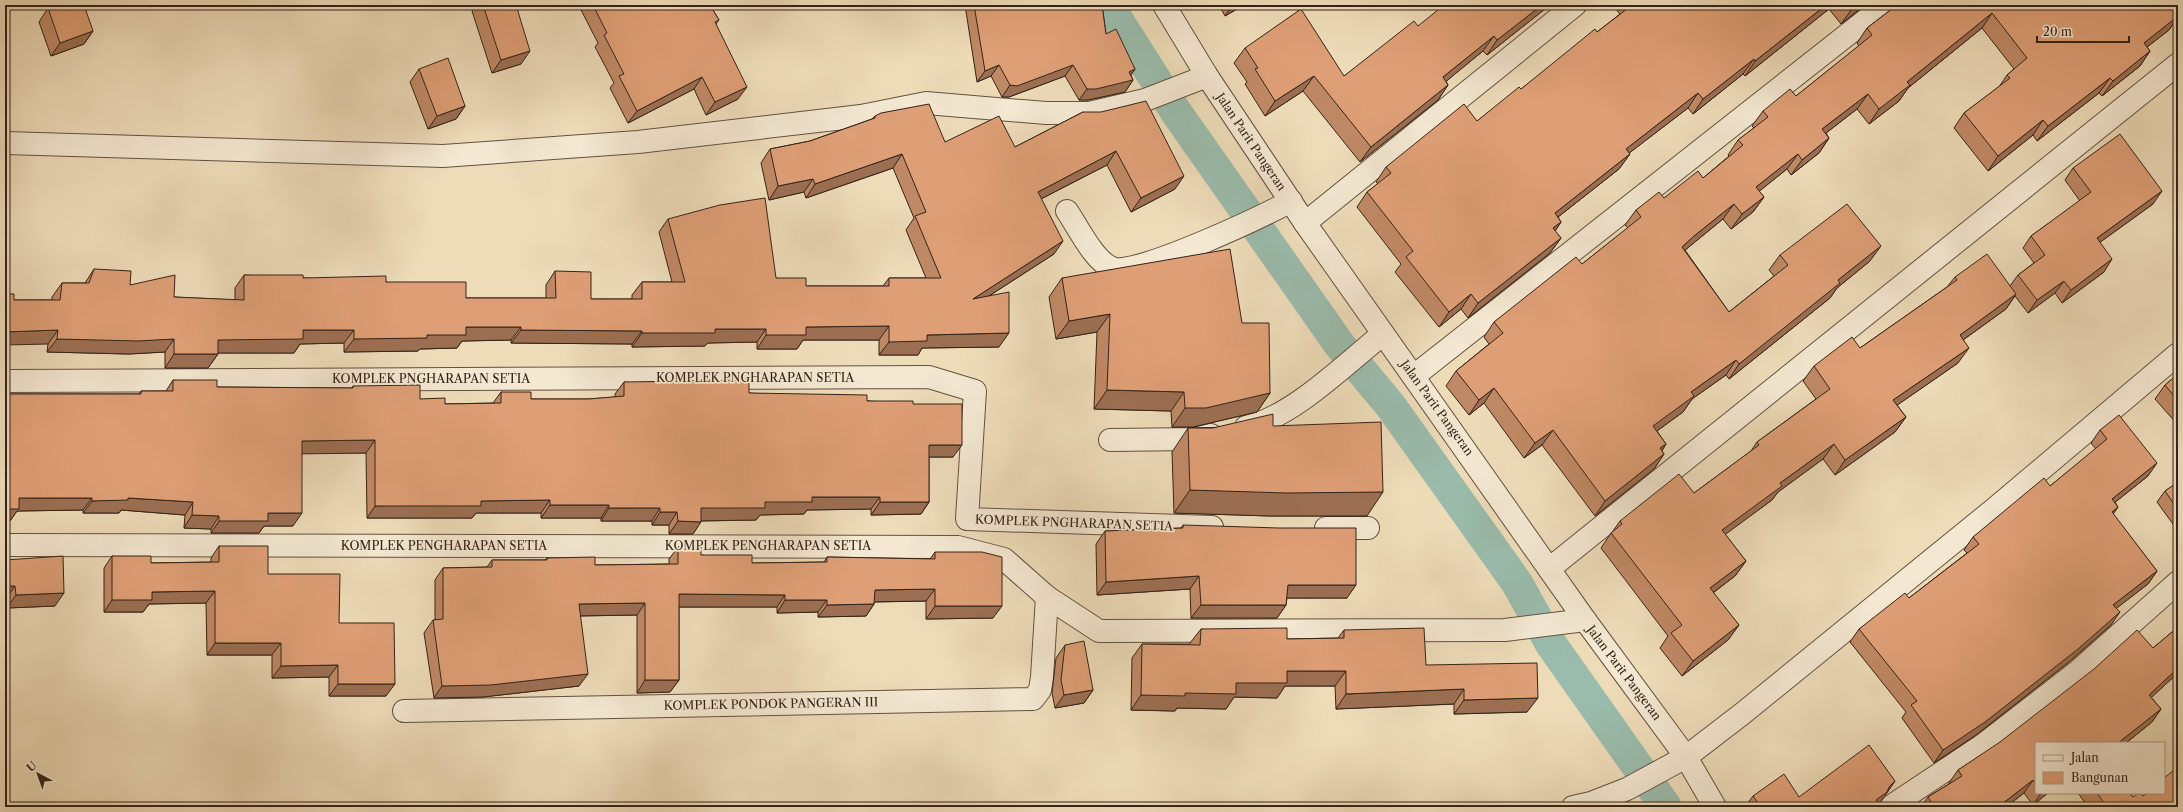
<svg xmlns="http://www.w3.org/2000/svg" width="2183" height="812" viewBox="0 0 2183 812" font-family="'Libre Caslon Text',serif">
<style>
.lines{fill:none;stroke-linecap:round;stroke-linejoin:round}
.canal{stroke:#9abcac;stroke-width:32}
.street-casing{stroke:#625141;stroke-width:24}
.street{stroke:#f4e8d2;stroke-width:22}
.wall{fill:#c08965;stroke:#342319}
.shaded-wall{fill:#9c6f53;stroke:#342319}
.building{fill:#df9f76;stroke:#342319}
.labels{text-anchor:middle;stroke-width:3.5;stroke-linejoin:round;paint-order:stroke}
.street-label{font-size:12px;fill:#342319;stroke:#f4e8d2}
</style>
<rect width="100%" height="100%" fill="#eedcb9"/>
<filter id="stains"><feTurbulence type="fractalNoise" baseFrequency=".005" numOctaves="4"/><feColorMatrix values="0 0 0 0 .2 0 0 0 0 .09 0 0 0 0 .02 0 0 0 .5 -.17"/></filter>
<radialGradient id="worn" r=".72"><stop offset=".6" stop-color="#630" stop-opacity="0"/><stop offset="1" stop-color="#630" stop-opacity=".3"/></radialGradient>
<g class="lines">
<path class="canal" d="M1108 5 1176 112 1339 344 1390 405 1517 583 1551 644 1666 807"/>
<g class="street-casing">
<g id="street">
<path d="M1164 5 1207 76 1305 223 1585 620 1686 757 1715 807"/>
<path d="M5 143 443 156 638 142 861 116 926 103 1046 113H1089L1145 100 1207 76"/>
<path d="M1067 211C1078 227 1094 261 1112 268 1134 278 1265 215 1291 201"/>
<path d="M1305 223 1575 5"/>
<path d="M1414 376 1885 5"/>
<path d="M5 381 929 377 975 391 967 519 1212 527"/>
<path d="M1246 427C1293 417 1345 364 1383 334"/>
<path d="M1110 440 1194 439 1211 435"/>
<path d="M1326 528H1368"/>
<path d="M5 545 958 547 1004 559 1047 597 1099 631 1505 630 1585 620"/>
<path d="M1549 569 2178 64"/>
<path d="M404 711 1033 699 1040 690 1042 677 1047 597"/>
<path d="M1573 807 1591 803 1627 789 1686 757 1742 714 1993 510 2178 354"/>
<path d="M1890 807 1983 745 2077 672 2178 582"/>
</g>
</g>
<use href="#street" class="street"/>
</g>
<g class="wall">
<path d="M476 5H516L521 64 492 73 472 11Z"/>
<path d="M582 5H710L719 20 716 24 738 99 706 115 694 89 628 123 610 88 614 83 595 47 598 43 580 8Z"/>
<path d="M965 5H1102L1106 34 1135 69 1131 75 1133 80 1125 92 1088 100H1079L1065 76 1009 97H1002L991 76 977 82Z"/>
<path d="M1219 5H1244L1225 16Z"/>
<path d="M1550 5 1487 55 1483 51 1446 81 1448 85 1438 100 1360 162 1303 91 1265 116 1245 84 1247 82 1234 63 1245 48 1344 76 1418 26Z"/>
<path d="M1618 5H1865L1841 24 1829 9 1745 76 1743 74 1693 114 1688 108 1629 153 1630 154 1619 169 1558 217 1561 222 1555 231 1561 238 1550 253 1468 318 1461 309 1439 327 1395 272 1401 264 1357 207 1367 192 1378 184 1376 182 1386 167 1477 121 1521 89 1597 32 1620 14 1615 8Z"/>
<path d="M1897 5 2176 11 2178 14V17L2169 30 2147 47 2150 51 2140 66 2102 96 2099 93 2037 141 2033 135 1988 171 1954 128 1964 113 1999 87 2007 75 2014 69 1982 28 1908 88 1899 101 1869 124 1857 109 1826 133 1829 138 1819 153 1791 175 1787 169 1759 191 1764 197 1753 212 1731 229 1723 219 1685 250 1729 312 1774 276 1769 270 1780 255 1870 261 1837 288 1830 298 1729 379 1726 375 1692 399 1683 412 1657 431 1666 444 1662 451 1664 454 1654 469 1595 516 1542 445 1524 458 1484 403 1469 415 1446 386 1456 371 1489 344 1484 337 1494 322 1582 264 1628 228 1625 225 1636 210 1664 198 1703 178 1729 156 1728 155 1738 140 1754 128 1752 126 1763 111 1796 96 1859 46 1857 43 1867 28Z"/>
<path d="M48 8 93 31 84 44 51 56 39 22Z"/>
<path d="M419 69 465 106 456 119 428 129 410 82Z"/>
<path d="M1083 112 1175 189 1131 212 1107 165 1041 199 1054 254 989 296 999 347 922 348 918 355H879V340H803L797 349H757V342L708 343 705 346 632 347V344L511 343V340L462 341 457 348 420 349 418 351 344 352V343L300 344 294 353H218V354L208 368H165V352L129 354 47 352 48 344 14 300H52V297L62 283H85L94 269 130 285 174 297 235 300V288L244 275 386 282 466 298H546V285L555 271 591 299H632V295L642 282H672L659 232 668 219 776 278 806 286H883L889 278H926L906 230 914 218 893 168 806 198 804 192 769 200 761 163 770 149 810 141 872 119 875 116 945 142 1015 147Z"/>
<path d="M2073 168 2153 204 2100 242 2104 272 2062 303 2055 293 2028 313 2015 296 2006 309 1963 340 1958 363 1897 405 1906 417 1895 432 1835 475 1823 459 1778 492 1772 500 1725 534 1746 561 1735 576 1713 593 1739 625 1728 640 1682 676 1660 648 1668 636 1601 548 1611 533 1613 531 1620 521 1694 493 1751 451 1757 442 1816 399 1803 381 1814 366 1860 348 1947 287 1955 277 2010 286 2018 275 2034 263 2023 248 2031 236 2080 201 2065 180Z"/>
<path d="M1062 278 1242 323 1270 393 1257 412 1193 427H1172L1171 411 1094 409 1097 332 1056 339 1049 297Z"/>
<path d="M2178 374V425L2155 399 2165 385Z"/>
<path d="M173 380 217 387 351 388 353 386 445 404 493 403 501 392 531 399H589L615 397V394L624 382 749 393 913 404 953 457H929V502L921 514 871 515V509L807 510 804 514 760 515 756 520 701 521 693 534H669V525H652V521H601V518H541V513H476L472 518H367L366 453H302L293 526H264L259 533H211V529L184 528 185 515 121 510 119 513H83V510L17 511 10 521H5V394H139L141 391H166Z"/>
<path d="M1273 426 1367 516H1270L1174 513 1172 452 1188 428Z"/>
<path d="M2100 430 2148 476 2115 502 2118 507 2113 514 2157 571 2148 584 2116 608 2111 625 2069 662 1976 735 1934 763 1902 718 1906 712 1850 642 1859 629 1909 598 1967 553 1964 550 1973 537 2050 486 2096 449 2091 443Z"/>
<path d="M2178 482V531L2157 502 2165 491Z"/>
<path d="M1183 525 1347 598H1287L1286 605 1277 618H1191L1190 589 1097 595 1096 544 1105 531 1181 528Z"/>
<path d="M219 546 268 574 339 623 386 696H329V677L272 678V655H207L206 603 149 604 143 612H104V568L112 556 151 563 211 562V558Z"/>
<path d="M678 547 701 555 752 563 824 562 827 557 930 559 935 552 993 618 926 619V601L874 602V604L866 616 818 617V612L777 613V607H679V680L670 692 637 693V615L580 616 579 686 483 697 434 698 424 633 433 620H435V580L443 568 487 567 492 560H545L547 558 595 565 669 564V559Z"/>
<path d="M5 560 55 606 7 608Z"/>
<path d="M2178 627V673L2151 697 2161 709 2152 722 2126 743H2036V793H2048L2033 805 2024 793 2006 807H1921L1928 797 1949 784V783L1958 770 2153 648Z"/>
<path d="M1201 629 1287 639 1338 638 1344 630 1426 665 1527 712 1454 714V704L1336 709 1335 686H1285L1277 698 1234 697 1226 709 1177 708 1175 711 1131 710 1132 658 1142 644H1190V643Z"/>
<path d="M1065 645 1093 690 1084 703 1055 708 1052 693 1056 658Z"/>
<path d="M1895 781 1879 804 1880 807H1745L1753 796 1799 797Z"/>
<path d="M2078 793H2130L2133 797 2143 796 2178 807H2088Z"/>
</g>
<g class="shaded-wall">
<path d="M1232 5H1244L1225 16Z"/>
<path d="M1542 5H1550L1487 55 1497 40Z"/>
<path d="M1826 5H1832L1829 9 1745 76 1755 61Z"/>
<path d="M1856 5H1865L1841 24 1852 9Z"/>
<path d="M2175 5H2178V9L2162 22 2173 7Z"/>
<path d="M1992 13 1982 28 1908 88 1899 101 1869 124 1879 109 1907 82Z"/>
<path d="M2178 16 2169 30 2133 58 2144 43Z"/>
<path d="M93 31 84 44 51 56 60 43Z"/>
<path d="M1494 36 1483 51 1432 93 1443 77Z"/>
<path d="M530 51 521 64 492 73 501 60Z"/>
<path d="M2150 51 2140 66 2102 96 2113 81Z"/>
<path d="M1754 59 1743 74 1693 114 1703 99Z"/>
<path d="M999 65 991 76 977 82 985 71Z"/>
<path d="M1073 65 1065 76 1009 97H1002L1010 85Z"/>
<path d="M1135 69 1127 80H1133L1125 92 1088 100H1079L1087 89Z"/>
<path d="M1314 76 1303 91 1265 116 1275 101Z"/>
<path d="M702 77 694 89 628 123 637 111Z"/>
<path d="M2110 78 2099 93 2037 141 2048 126Z"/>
<path d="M1448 85 1438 100 1360 162 1371 147Z"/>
<path d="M747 87 738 99 706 115 715 102Z"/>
<path d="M1698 93 1688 108 1615 164 1626 149Z"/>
<path d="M1868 94 1857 109 1812 144 1822 129Z"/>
<path d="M465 106 456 119 428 129 437 116Z"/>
<path d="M2043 120 2033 135 1988 171 1998 156Z"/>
<path d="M1829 138 1819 153 1791 175 1802 160Z"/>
<path d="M1116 151 1107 165 1029 205 1038 192Z"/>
<path d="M902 154 893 168 806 198 815 184Z"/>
<path d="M1630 154 1619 169 1544 228 1555 213Z"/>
<path d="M1798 154 1787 169 1746 202 1756 187Z"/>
<path d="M1184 176 1175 189 1131 212 1141 198Z"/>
<path d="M813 179 804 192 769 200 778 186Z"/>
<path d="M2162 191 2153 204 2088 251 2097 238Z"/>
<path d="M1764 197 1753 212 1731 229 1742 214Z"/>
<path d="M1734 204 1723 219 1684 251 1682 247 1694 236Z"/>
<path d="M1561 222 1551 237 1553 228Z"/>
<path d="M1561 238 1550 253 1468 318 1478 303Z"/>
<path d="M1063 241 1054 254 964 312 973 299Z"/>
<path d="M1881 246 1870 261 1837 288 1830 298 1729 379 1739 364 1838 280Z"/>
<path d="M2112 259 2104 272 2062 303 2071 290Z"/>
<path d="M2064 281 2055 293 2028 313 2037 300Z"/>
<path d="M1471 294 1461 309 1439 327 1449 312Z"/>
<path d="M2016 294 2006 309 1949 350 1960 335Z"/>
<path d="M1110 314 1097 332 1056 339 1069 321Z"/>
<path d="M889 326 879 340H803L797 349H757L766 335 806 327Z"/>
<path d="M466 327H521L511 340 462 341 457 348 420 349 418 351 344 352 354 339 427 335Z"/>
<path d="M715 329H766L757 342 708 343 705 346 632 347 642 333Z"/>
<path d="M58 330 48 344 5 345V332Z"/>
<path d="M303 330H354L344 343 300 344 294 353H208L218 340Z"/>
<path d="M521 330 642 331 632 344 511 343Z"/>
<path d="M1009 333 999 347 922 348 918 355H879L889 342 927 335Z"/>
<path d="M57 339H174L165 352 129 354 47 352Z"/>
<path d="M1969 348 1958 363 1883 415 1893 400Z"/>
<path d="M174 354H218L208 368H165Z"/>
<path d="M1736 360 1726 375 1692 399 1683 412 1643 441 1653 426 1691 392Z"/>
<path d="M1494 388 1484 403 1469 415 1479 400Z"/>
<path d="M1107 390 1184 392 1171 411 1094 409Z"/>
<path d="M1270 393 1257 412 1193 427H1172L1185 408Z"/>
<path d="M1906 417 1895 432 1835 475 1845 460Z"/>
<path d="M1553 430 1542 445 1524 458 1535 443Z"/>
<path d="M375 440 366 453 293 454 302 441Z"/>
<path d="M1666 444 1656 459 1660 448Z"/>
<path d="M1834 444 1823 459 1778 492 1772 500 1711 545 1722 530 1780 483Z"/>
<path d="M929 445H962L953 457H920Z"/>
<path d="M1664 454 1654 469 1595 516 1605 501Z"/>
<path d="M2157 463 2148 476 2103 512 2112 499Z"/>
<path d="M1190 490 1383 492 1367 516H1270L1174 513Z"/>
<path d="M812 497H880L871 509 807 510 804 514 760 515 756 520 693 521 701 508Z"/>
<path d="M19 498H92L83 510 17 511 10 521H5V509Z"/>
<path d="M128 498 193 502 185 515 121 510 119 513H83L92 501Z"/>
<path d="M550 500 541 513H476L472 518H367L375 506 481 501Z"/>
<path d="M880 502H929L921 514 871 515Z"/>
<path d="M550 505H609L601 518H541Z"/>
<path d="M2118 507 2109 520 2112 512Z"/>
<path d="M609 508H660L652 521H601Z"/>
<path d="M660 512H677L669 525H652Z"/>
<path d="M268 513H302L293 526H264L259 533H211L219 521Z"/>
<path d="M192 515 219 516 211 529 184 528Z"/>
<path d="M678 521 701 522 693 534H669Z"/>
<path d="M1746 561 1735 576 1699 603 1710 588Z"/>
<path d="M2157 571 2148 584 2104 618 2113 605Z"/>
<path d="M1199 576 1190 589 1097 595 1106 582Z"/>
<path d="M1288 585H1356L1347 598H1279Z"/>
<path d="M5 586H15L6 599H5Z"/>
<path d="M935 589 926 601 866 602 875 590Z"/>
<path d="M215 591 206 603 149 604 143 612H104L112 600 152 592Z"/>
<path d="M64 593 55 606 7 608 16 595Z"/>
<path d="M679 594 785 595 777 607H670Z"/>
<path d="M785 600H827L818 612 777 613Z"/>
<path d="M645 603 637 615 570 616 579 604Z"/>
<path d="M874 604 866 616 818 617 827 605Z"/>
<path d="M1201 605H1286L1277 618H1191Z"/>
<path d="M935 606H1002L993 618 926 619Z"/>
<path d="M2120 612 2111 625 2069 662 1976 735 1934 763 1943 750Z"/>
<path d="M1739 625 1728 640 1682 676 1693 661Z"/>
<path d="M215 643H281L272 655H207Z"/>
<path d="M338 665 329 677 272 678 281 666Z"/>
<path d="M2178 668V673L2140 708 2149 695Z"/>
<path d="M1287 671H1346L1335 686H1285L1277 698 1234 697 1226 709 1177 708 1175 711 1131 710 1141 695 1185 693 1236 683Z"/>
<path d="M588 674 579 686 483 697 434 698 442 686Z"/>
<path d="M645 680H679L670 692 637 693Z"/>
<path d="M338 684H395L386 696H329Z"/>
<path d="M1464 689 1454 704 1336 709 1346 694Z"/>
<path d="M1093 690 1084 703 1055 708 1064 695Z"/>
<path d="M1538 698 1527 712 1454 714 1464 700Z"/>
<path d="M2161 709 2152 722 2126 743H2118Z"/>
<path d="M2033 780 2024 793 2006 807H1998Z"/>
<path d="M1895 781 1878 806 1876 800Z"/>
<path d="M2041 793H2048L2033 805Z"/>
</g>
<g class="building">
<path d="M58 5H84L93 31 60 43 48 8Z"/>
<path d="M483 5H516L530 51 501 60Z"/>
<path d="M593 5H710L719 20 715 22 747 87 715 102 702 77 637 111 619 76 624 74 604 35 607 33Z"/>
<path d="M974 5H1102L1106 34 1116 29 1135 69 1129 72 1133 80 1096 89H1087L1073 65 1017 86 1010 85 999 65 985 71Z"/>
<path d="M1444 5H1542L1497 40 1494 36 1443 77 1448 85 1371 147 1314 76 1275 101 1255 69 1258 68 1245 48 1301 9 1344 76 1414 21 1418 26Z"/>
<path d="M1632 5H1826L1755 61 1754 59 1703 99 1698 93 1626 149 1630 154 1555 213 1561 222 1553 228 1561 238 1478 303 1471 294 1449 312 1406 257 1413 251 1367 192 1391 173 1386 167 1464 104 1477 121 1519 87 1521 89 1595 29 1597 32Z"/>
<path d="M1849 5H1856L1852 9Z"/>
<path d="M1897 5H2175L2173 7 2178 14V16L2144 43 2150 51 2113 81 2110 78 2048 126 2043 120 1998 156 1964 113 2010 78 2007 75 2027 58 1992 13 1907 82 1910 85 1879 109 1868 94 1822 129 1829 138 1802 160 1798 154 1756 187 1764 197 1742 214 1734 204 1694 236 1682 247 1729 312 1788 265 1780 255 1847 204 1881 246 1838 280 1840 283 1739 364 1736 360 1691 392 1694 396 1653 426 1666 444 1660 448 1664 454 1605 501 1553 430 1535 443 1494 388 1479 400 1456 371 1503 333 1494 322 1576 257 1582 264 1641 217 1636 210 1659 192 1664 198 1698 171 1703 178 1743 145 1738 140 1768 117 1763 111 1790 89 1796 96 1872 35 1867 28Z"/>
<path d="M448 58 465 106 437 116 419 69Z"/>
<path d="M1146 101 1184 176 1141 198 1116 151 1038 192 1063 241 973 299 1009 292V333L927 335V341L889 342V326L806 327V335H766V329H715V333H642V331L521 330V327H466V335H427V338L354 339V330H303V339L218 340V354H174V339L138 341 57 339 58 330 5 332V294H14V300H60L62 283H89L94 269 131 271 130 285 175 275 174 297 244 300V275H303V278L386 276V282H466V298H556L555 271 591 272V299H642V282H685L668 219 720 205 765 198 776 278H806V286H889V278H941L915 216 926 212 902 154 815 184 813 179 778 186 770 149 810 141 875 118V116L881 113 929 104 945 142 999 116 1015 147 1083 112H1101Z"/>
<path d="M2120 134 2162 191 2097 238 2112 259 2071 290 2064 281 2037 300 2018 275 2045 255 2031 236 2091 192 2073 168Z"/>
<path d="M1230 249 1242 323H1269L1270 393 1206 408H1185L1184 392 1107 390 1110 314 1069 321 1062 278Z"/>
<path d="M1987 254 2016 294 1960 335 1969 348 1893 400 1906 417 1845 460 1834 444 1780 483 1782 486 1722 530 1746 561 1710 588 1739 625 1693 661 1671 633 1682 625 1611 533 1622 524 1620 521 1679 474 1694 493 1759 445 1757 442 1830 389 1814 366 1852 337 1860 348 1957 280 1955 277Z"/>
<path d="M2178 374V401L2165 385Z"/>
<path d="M173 380H217V387L353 388V386L420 385V399L445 398V404L501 403V392H531V399H589L624 396V382L749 380V393L867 395V401H913V404H962V445H929V502H880V497H812V502H765V508H701V522L678 521 677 512H660V508H609V505H550V500L481 501V506H375V440L302 441V513H268V521H219V516L192 515 193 502 128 498V500L92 501V498H19V509H5V394H141V391H173Z"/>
<path d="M1273 414V426L1381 422 1383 492 1286 493 1190 490 1188 428H1213Z"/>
<path d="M2119 415 2157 463 2112 499 2118 507 2112 512 2157 571 2113 605 2120 612 2078 649 1985 722 1943 750 1911 705 1917 701 1859 629 1905 593 1909 598 1979 544 1973 537 2044 478 2050 486 2107 439 2100 430Z"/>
<path d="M2178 482V510L2165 491Z"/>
<path d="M1183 525 1279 528H1356V585H1288L1286 605H1201L1199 576 1106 582 1105 531 1183 528Z"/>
<path d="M219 546H268V574H340L339 623H394L395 684H338V665L281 666V643H215V591L152 592V600H112V556H151V563L219 562Z"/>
<path d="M678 547H701V555H752V563L827 562V557L935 559V552H982L1002 557V606H935V589L875 590 874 604 827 605V600H785V595L679 594V680H645V603L579 604 588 674 491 685 442 686 433 620 443 619V568L492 567V560H547V558L595 557V565L678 564Z"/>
<path d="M63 556 64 593 16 595 15 586H5V560Z"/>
<path d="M2178 627V668L2149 695 2161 709 2118 743H2036V784L2033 780 1998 807H1934L1928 797 1962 776 1958 770 2000 742 2094 669 2137 630 2153 648Z"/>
<path d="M1287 628V639L1344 638V630L1424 628 1426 665 1537 663 1538 698 1464 700V689L1346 694V671H1287V683H1236V694L1185 693V696L1141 695 1142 644 1200 645 1201 629Z"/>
<path d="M1084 641 1093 690 1064 695 1061 680 1065 645Z"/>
<path d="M1869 745 1895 781 1889 787 1887 792 1876 800 1881 807H1761L1753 796 1784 774 1799 797Z"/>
<path d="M2178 767V807H2107L2097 793H2130L2133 797 2138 793H2140L2143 796 2147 793H2164V778Z"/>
</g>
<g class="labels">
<g class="street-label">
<text transform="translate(1251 142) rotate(56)" y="4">Jalan Parit Pangeran</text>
<text x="755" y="382">KOMPLEK PNGHARAPAN SETIA</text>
<text x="431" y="383">KOMPLEK PNGHARAPAN SETIA</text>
<text transform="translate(1437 408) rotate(54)" y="4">Jalan Parit Pangeran</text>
<text transform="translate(1074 523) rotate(2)" y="4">KOMPLEK PNGHARAPAN SETIA</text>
<text x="444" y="550">KOMPLEK PENGHARAPAN SETIA</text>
<text x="768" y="550">KOMPLEK PENGHARAPAN SETIA</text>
<text transform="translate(1624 673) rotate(53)" y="4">Jalan Parit Pangeran</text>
<text transform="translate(771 704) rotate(-1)" y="4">KOMPLEK PONDOK PANGERAN III</text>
</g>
</g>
<rect width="2183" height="812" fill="none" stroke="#eedcb9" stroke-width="20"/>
<rect x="6" y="6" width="2171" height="800" fill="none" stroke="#342319" stroke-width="2"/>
<rect x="10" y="10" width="2163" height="792" fill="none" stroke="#342319"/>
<rect x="2035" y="742" width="130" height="52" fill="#f4e8d2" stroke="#a79988"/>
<rect x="2043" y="755" width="20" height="6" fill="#f4e8d2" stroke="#a79988"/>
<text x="2071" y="762" font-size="12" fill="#342319">Jalan</text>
<rect x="2043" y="772" width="20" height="12" fill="#df9f76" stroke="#a79988"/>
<text x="2071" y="782" font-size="12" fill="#342319">Bangunan</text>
<g transform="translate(38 774) rotate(319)" stroke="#f4e8d2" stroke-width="3" paint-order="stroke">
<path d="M0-3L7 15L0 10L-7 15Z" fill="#342319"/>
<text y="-6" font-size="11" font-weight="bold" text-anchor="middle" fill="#342319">U</text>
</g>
<path d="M2037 36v6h92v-6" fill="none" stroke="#342319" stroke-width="2"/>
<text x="2043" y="36" font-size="12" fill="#342319" stroke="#f4e8d2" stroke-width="3" paint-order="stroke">20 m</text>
<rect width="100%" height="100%" filter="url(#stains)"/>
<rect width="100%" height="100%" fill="url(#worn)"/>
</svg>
